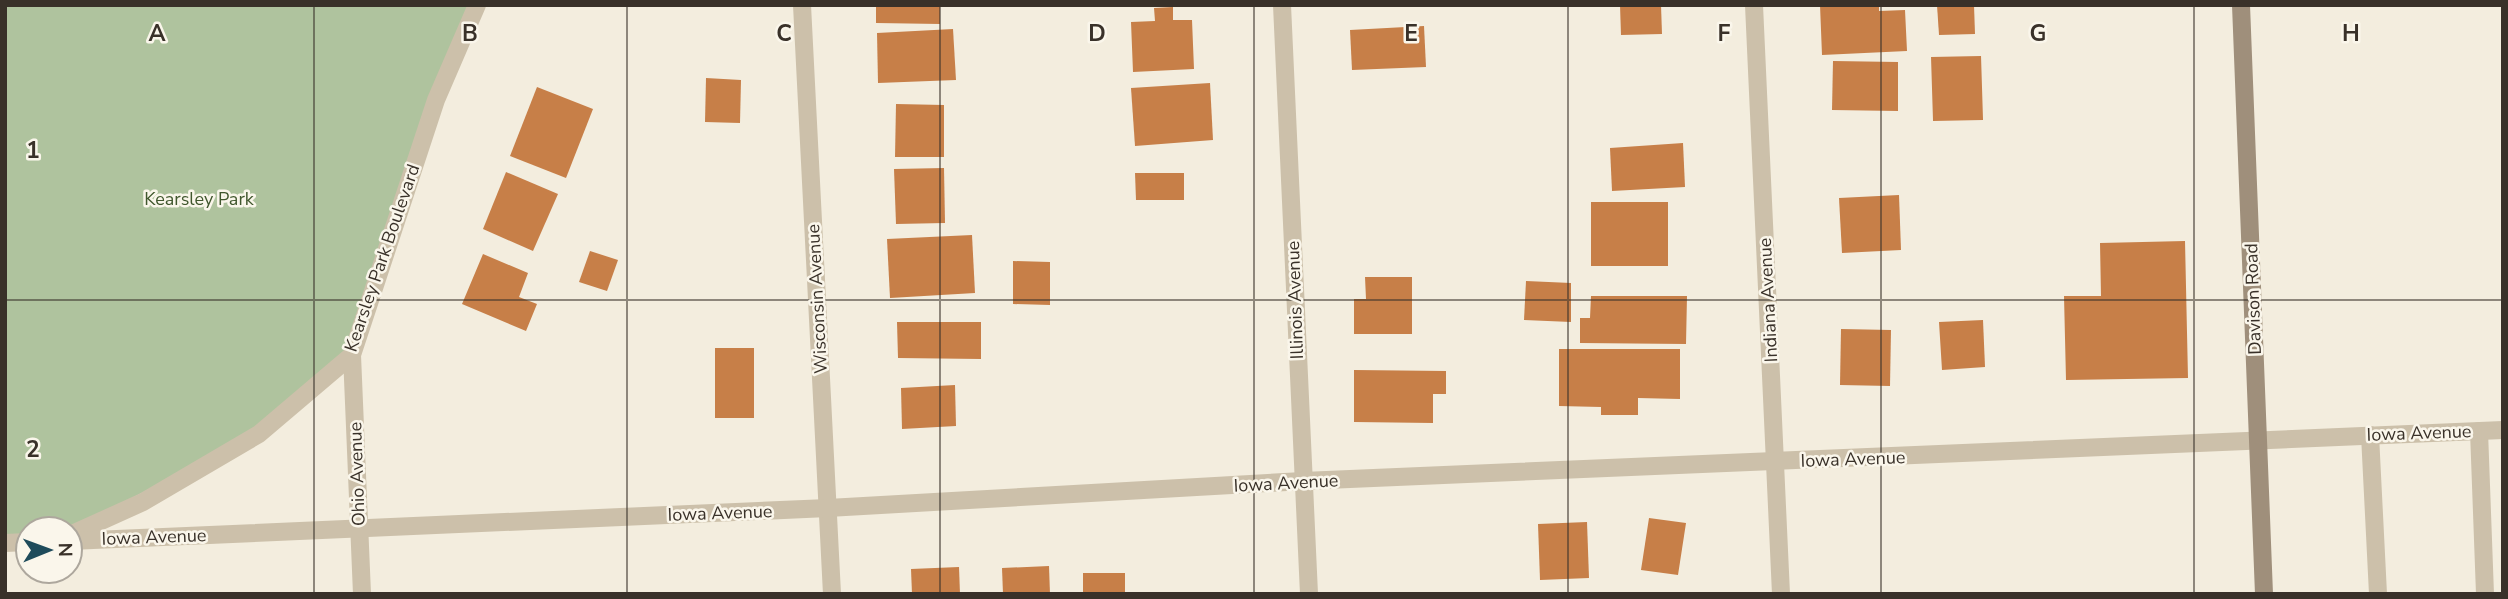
<svg xmlns="http://www.w3.org/2000/svg" width="2508" height="599" viewBox="0 0 2508 599" font-family="'Nunito Sans',sans-serif">
<style>
.green{fill:#afc39e}
.building{fill:#c77f48}
.lines{fill:none;stroke-linecap:round;stroke-linejoin:round}
.lane{stroke:#ccc0aa;stroke-width:18}
.street{stroke:#ccc0aa;stroke-width:18}
.secondary{stroke:#9f8f7b;stroke-width:18}
.grid{fill:none;stroke:#393129;stroke-width:2;stroke-opacity:0.55}
.labels{text-anchor:middle;stroke-width:5;stroke-linejoin:round;paint-order:stroke}
.park-label{font-size:18px;fill:#40572d;stroke:#faf6eb}
.street-label{font-size:18px;fill:#393129;stroke:#faf6eb}
.grid-label{font-size:23px;text-anchor:middle;font-weight:bold;fill:#393129;stroke:#faf6eb;stroke-width:5;stroke-linejoin:round;paint-order:stroke}
</style>
<rect width="100%" height="100%" fill="#f3edde"/>
<path class="green" d="M5 5H477L352 355 259 434 70 529H28V542L5 543Z"/>
<g class="building">
<path d="M876 5H940V24L876 23Z"/>
<path d="M1620 5H1661L1662 34 1621 35Z"/>
<path d="M1820 5H1879V11L1905 10 1907 51 1822 55Z"/>
<path d="M1937 5H1974L1975 34 1939 35Z"/>
<path d="M1173 7V20H1192L1194 69 1133 72 1131 22 1155 21 1154 8Z"/>
<path d="M1424 26 1426 67 1352 70 1350 30Z"/>
<path d="M953 29 956 80 878 83 877 33Z"/>
<path d="M1981 56 1983 120 1933 121 1931 57Z"/>
<path d="M1833 61 1898 62V111L1832 110Z"/>
<path d="M706 78 741 80 740 123 705 122Z"/>
<path d="M1210 83 1213 140 1135 146 1131 88Z"/>
<path d="M537 87 593 109 566 178 510 156Z"/>
<path d="M896 104 944 105V157H895Z"/>
<path d="M1683 143 1685 187 1612 191 1610 148Z"/>
<path d="M944 168 945 223 896 224 894 169Z"/>
<path d="M506 172 558 194 533 251 483 229Z"/>
<path d="M1135 173H1184V200H1136Z"/>
<path d="M1899 195 1901 250 1842 253 1839 198Z"/>
<rect x="1591" y="202" width="77" height="64"/>
<path d="M972 235 975 293 890 298 887 239Z"/>
<path d="M2185 241 2188 378 2066 380 2064 296H2101L2100 243Z"/>
<path d="M590 251 618 260 607 291 579 282Z"/>
<path d="M483 254 528 273 519 297 537 304 526 331 462 304Z"/>
<path d="M1013 261 1050 262V305L1013 304Z"/>
<path d="M1365 277H1412V334H1354V299H1366Z"/>
<path d="M1526 281 1571 283V322L1524 320Z"/>
<path d="M1591 296H1687L1686 344 1580 343V318H1590Z"/>
<path d="M1983 320 1985 367 1942 370 1939 322Z"/>
<path d="M897 322H981V359L898 358Z"/>
<path d="M1841 329 1891 330 1890 386 1840 385Z"/>
<rect x="715" y="348" width="39" height="70"/>
<path d="M1559 349H1680V399L1638 398V415H1601V407L1559 406Z"/>
<path d="M1354 370 1446 371V394H1433V423L1354 422Z"/>
<path d="M955 385 956 426 902 429 901 388Z"/>
<path d="M1649 518 1686 523 1678 575 1641 570Z"/>
<path d="M1587 522 1589 578 1540 580 1538 524Z"/>
<path d="M1049 566 1050 594H1003L1002 568Z"/>
<path d="M959 567 960 594H912L911 569Z"/>
<rect x="1083" y="573" width="42" height="21"/>
</g>
<g class="lines">
<g class="lane">
<path d="M2479 431 2485 594"/>
<path d="M2370 435 2378 594"/>
</g>
<g class="street">
<path d="M802 5 832 594"/>
<path d="M1282 5 1309 594"/>
<path d="M1754 5 1781 594"/>
<path d="M352 355 362 594"/>
<path d="M70 535 143 502 259 434 352 355 436 100 477 5"/>
<path d="M70 541 828 508 1303 481 2503 430"/>
<path d="M5 543 28 542"/>
</g>
<path class="secondary" d="M2241 5 2264 594"/>
</g>
<path class="grid" d="M314 5V594M627 5V594M940 5V594M1254 5V594M1568 5V594M1881 5V594M2194 5V594M5 300H2503"/>
<g class="labels">
<g class="park-label">
<text x="199" y="205">Kearsley Park</text>
</g>
<g class="street-label">
<text transform="translate(382 258) rotate(-71)" y="6">Kearsley Park Boulevard</text>
<text transform="translate(817 299) rotate(-93)" y="6">Wisconsin Avenue</text>
<text transform="translate(2253 299) rotate(-92)" y="6">Davison Road</text>
<text transform="translate(1295 300) rotate(-92)" y="6">Illinois Avenue</text>
<text transform="translate(1768 300) rotate(-93)" y="6">Indiana Avenue</text>
<text transform="translate(2419 433) rotate(-2)" y="6">Iowa Avenue</text>
<text transform="translate(1853 459) rotate(-2)" y="6">Iowa Avenue</text>
<text transform="translate(357 474) rotate(-92)" y="6">Ohio Avenue</text>
<text transform="translate(1286 483) rotate(-3)" y="6">Iowa Avenue</text>
<text transform="translate(720 513) rotate(-2)" y="6">Iowa Avenue</text>
<text transform="translate(154 537) rotate(-2)" y="6">Iowa Avenue</text>
</g>
</g>
<g class="grid-label">
<text x="157" y="41">A</text>
<text x="470" y="41">B</text>
<text x="784" y="41">C</text>
<text x="1097" y="41">D</text>
<text x="1411" y="41">E</text>
<text x="1724" y="41">F</text>
<text x="2038" y="41">G</text>
<text x="2351" y="41">H</text>
<text x="33" y="158">1</text>
<text x="33" y="457">2</text>
</g>
<rect width="2508" height="599" fill="none" stroke="#393129" stroke-width="14"/>
<g transform="translate(49 550) rotate(89)"><circle r="33" fill="#faf6eb" stroke="#ada79d" stroke-width="2"/>
<path d="M0-5L12 26L0 18L-12 26Z" fill="#1e4b5b"/>
<text y="-10" font-size="19" font-weight="bold" text-anchor="middle" fill="#393129">N</text>
</g>
</svg>
